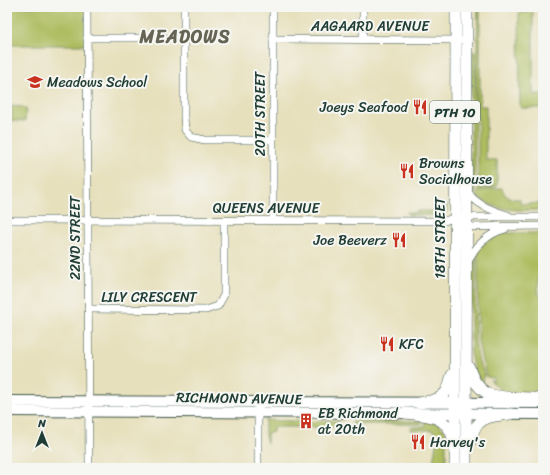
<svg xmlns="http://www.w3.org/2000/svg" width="550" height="475" viewBox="0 0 550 475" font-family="Sriracha,sans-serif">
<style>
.green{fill:#adbc5f;stroke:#667c4a}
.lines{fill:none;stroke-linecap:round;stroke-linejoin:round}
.minor-casing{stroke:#3d5548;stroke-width:8}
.secondary-casing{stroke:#3d5548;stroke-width:12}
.primary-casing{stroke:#3d5548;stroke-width:12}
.minor{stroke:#fff;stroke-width:7}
.secondary{stroke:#fff;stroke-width:10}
.primary{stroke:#fff;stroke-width:11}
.labels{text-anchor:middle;stroke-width:4;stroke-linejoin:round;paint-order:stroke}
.shield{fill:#f6f6f2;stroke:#60746d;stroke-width:1}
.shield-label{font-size:13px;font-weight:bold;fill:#1f3d34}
.street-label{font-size:14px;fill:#1f3d34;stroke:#f6f6f2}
.poi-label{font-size:14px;fill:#1f3d34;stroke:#f6f6f2;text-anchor:start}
.district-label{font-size:18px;font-weight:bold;letter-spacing:1px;fill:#666555;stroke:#f6f6f2}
</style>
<rect width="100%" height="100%" fill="#f6f6f2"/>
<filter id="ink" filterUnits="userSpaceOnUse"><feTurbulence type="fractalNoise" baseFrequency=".025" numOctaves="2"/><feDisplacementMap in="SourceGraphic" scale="8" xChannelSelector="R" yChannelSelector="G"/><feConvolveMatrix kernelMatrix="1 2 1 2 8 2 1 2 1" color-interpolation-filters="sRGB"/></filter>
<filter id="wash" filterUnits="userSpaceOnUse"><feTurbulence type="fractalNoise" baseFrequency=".012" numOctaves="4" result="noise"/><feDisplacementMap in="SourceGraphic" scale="16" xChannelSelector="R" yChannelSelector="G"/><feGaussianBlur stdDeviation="0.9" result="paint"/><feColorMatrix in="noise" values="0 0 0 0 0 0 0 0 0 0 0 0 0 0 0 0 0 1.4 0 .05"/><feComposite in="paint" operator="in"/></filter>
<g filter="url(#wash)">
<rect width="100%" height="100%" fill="#e7e0bc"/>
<g class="green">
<rect x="7" y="7" width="80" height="38"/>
<path d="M478 7H480V106H486V160H497V186L478 190V120L476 98Z"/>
<path d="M533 12V94H543V108H521L520 106 519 13Z"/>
<path d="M471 52H475V195L471 191Z"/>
<path d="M12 106 23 107 26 109 25 121H12Z"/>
<path d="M497 188H502C505 198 511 199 520 199V204L543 203V210C519 210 497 212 477 197L478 191Z"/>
<path d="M441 205H448L447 211 443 215H409L407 212 415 213 417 211H434L440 209Z"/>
<path d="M503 233H543V238H540L538 293 541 297 543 299V396L505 394 490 380 494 381V378L487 377 482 361 478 341V250C485 242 493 236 503 233Z"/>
<path d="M476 255 475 342 479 362 485 375 481 384 474 370 471 357V268Z"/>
<path d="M265 420 316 422V421H339L340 432H338V427H273V432L267 433V443L265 435Z"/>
<path d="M425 420 438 423 446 433V468H440V463H435L433 461 437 439 435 432 431 430H411V427H425Z"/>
<path d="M353 421H422V424H356V429L352 425Z"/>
</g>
</g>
<g filter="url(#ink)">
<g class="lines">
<g class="minor-casing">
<g id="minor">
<path d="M87 7 89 468"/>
<path d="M184 7V117L185 130 191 137 205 140H272"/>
<path d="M273 7V221"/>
<path d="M363 7V39"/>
<path d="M87 38H184"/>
<path d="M273 39 459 40"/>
<path d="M467 189C472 204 494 211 508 215"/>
<path d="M7 220 445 221 455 217H543"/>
<path d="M463 227 543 226"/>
<path d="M468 263C473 247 489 233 505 229"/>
<path d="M88 309 206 310 218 306 224 295V221"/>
<path d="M258 468V408"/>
</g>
</g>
<g class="secondary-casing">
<g id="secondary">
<path d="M7 401 541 403"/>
<path d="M7 411 543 414"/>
</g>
</g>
<g class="primary-casing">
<g id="primary">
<path d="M469 367C481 409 511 393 543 399"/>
<path d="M419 403C431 401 443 400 448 388 450 384 450 379 452 375"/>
<path d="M405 413C426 415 447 415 453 438"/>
<path d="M470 442C475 417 489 416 511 414"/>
<path d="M455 468 456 7"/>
<path d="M466 468 467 7"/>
</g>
</g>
<use href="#minor" class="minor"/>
<use href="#secondary" class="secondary"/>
<use href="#primary" class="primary"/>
</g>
</g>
<defs>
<g id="school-bare" transform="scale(1.2)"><path d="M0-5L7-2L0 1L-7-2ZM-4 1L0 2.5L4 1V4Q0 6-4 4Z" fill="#c8321e" stroke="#f6f6f2" stroke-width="2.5" paint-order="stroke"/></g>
<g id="restaurant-bare" transform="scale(1.2)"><path d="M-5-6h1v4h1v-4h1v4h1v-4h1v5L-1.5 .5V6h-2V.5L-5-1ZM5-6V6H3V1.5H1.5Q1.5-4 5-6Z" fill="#c8321e" stroke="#f6f6f2" stroke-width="2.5" paint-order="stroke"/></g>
<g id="building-bare" transform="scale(1.2)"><path d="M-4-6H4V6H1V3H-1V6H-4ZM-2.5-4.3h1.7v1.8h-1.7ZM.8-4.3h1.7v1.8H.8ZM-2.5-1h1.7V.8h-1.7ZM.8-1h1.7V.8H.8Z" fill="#c8321e" stroke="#f6f6f2" stroke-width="2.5" paint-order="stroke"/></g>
</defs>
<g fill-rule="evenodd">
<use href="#school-bare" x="35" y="82"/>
<use href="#restaurant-bare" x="420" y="107"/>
<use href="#restaurant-bare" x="407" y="171"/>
<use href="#restaurant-bare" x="399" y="240"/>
<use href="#restaurant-bare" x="387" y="344"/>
<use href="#building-bare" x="306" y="421"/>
<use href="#restaurant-bare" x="418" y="442"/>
</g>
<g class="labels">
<rect class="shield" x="430" y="101" width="50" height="22" rx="3"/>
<g class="shield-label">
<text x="455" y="117">PTH 10</text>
</g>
<g class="street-label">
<text x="370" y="31">AAGAARD AVENUE</text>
<text transform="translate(260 114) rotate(-90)" y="5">20TH STREET</text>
<text x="266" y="213">QUEENS AVENUE</text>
<text transform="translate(75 238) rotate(-90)" y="5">22ND STREET</text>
<text transform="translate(440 238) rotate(-90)" y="5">18TH STREET</text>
<text x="149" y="302">LILY CRESCENT</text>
<text transform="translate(239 398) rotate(1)" y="5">RICHMOND AVENUE</text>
</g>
<g class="poi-label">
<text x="47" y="87">Meadows School</text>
<text x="408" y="112" text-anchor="end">Joeys Seafood</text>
<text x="419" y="168">Browns<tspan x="419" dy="16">Socialhouse</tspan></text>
<text x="387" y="245" text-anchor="end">Joe Beeverz</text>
<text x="399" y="349">KFC</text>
<text x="318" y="418">EB Richmond<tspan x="318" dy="16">at 20th</tspan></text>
<text x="430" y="447">Harvey's</text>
</g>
<g class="district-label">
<text x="185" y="43">MEADOWS</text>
</g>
</g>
<rect width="550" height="475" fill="none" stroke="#f6f6f2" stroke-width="24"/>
<g transform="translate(42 433)" stroke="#f6f6f2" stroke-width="3" paint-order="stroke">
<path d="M0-3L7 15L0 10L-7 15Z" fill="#1f3d34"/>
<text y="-6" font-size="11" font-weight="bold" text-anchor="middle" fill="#1f3d34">N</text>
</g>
</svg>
